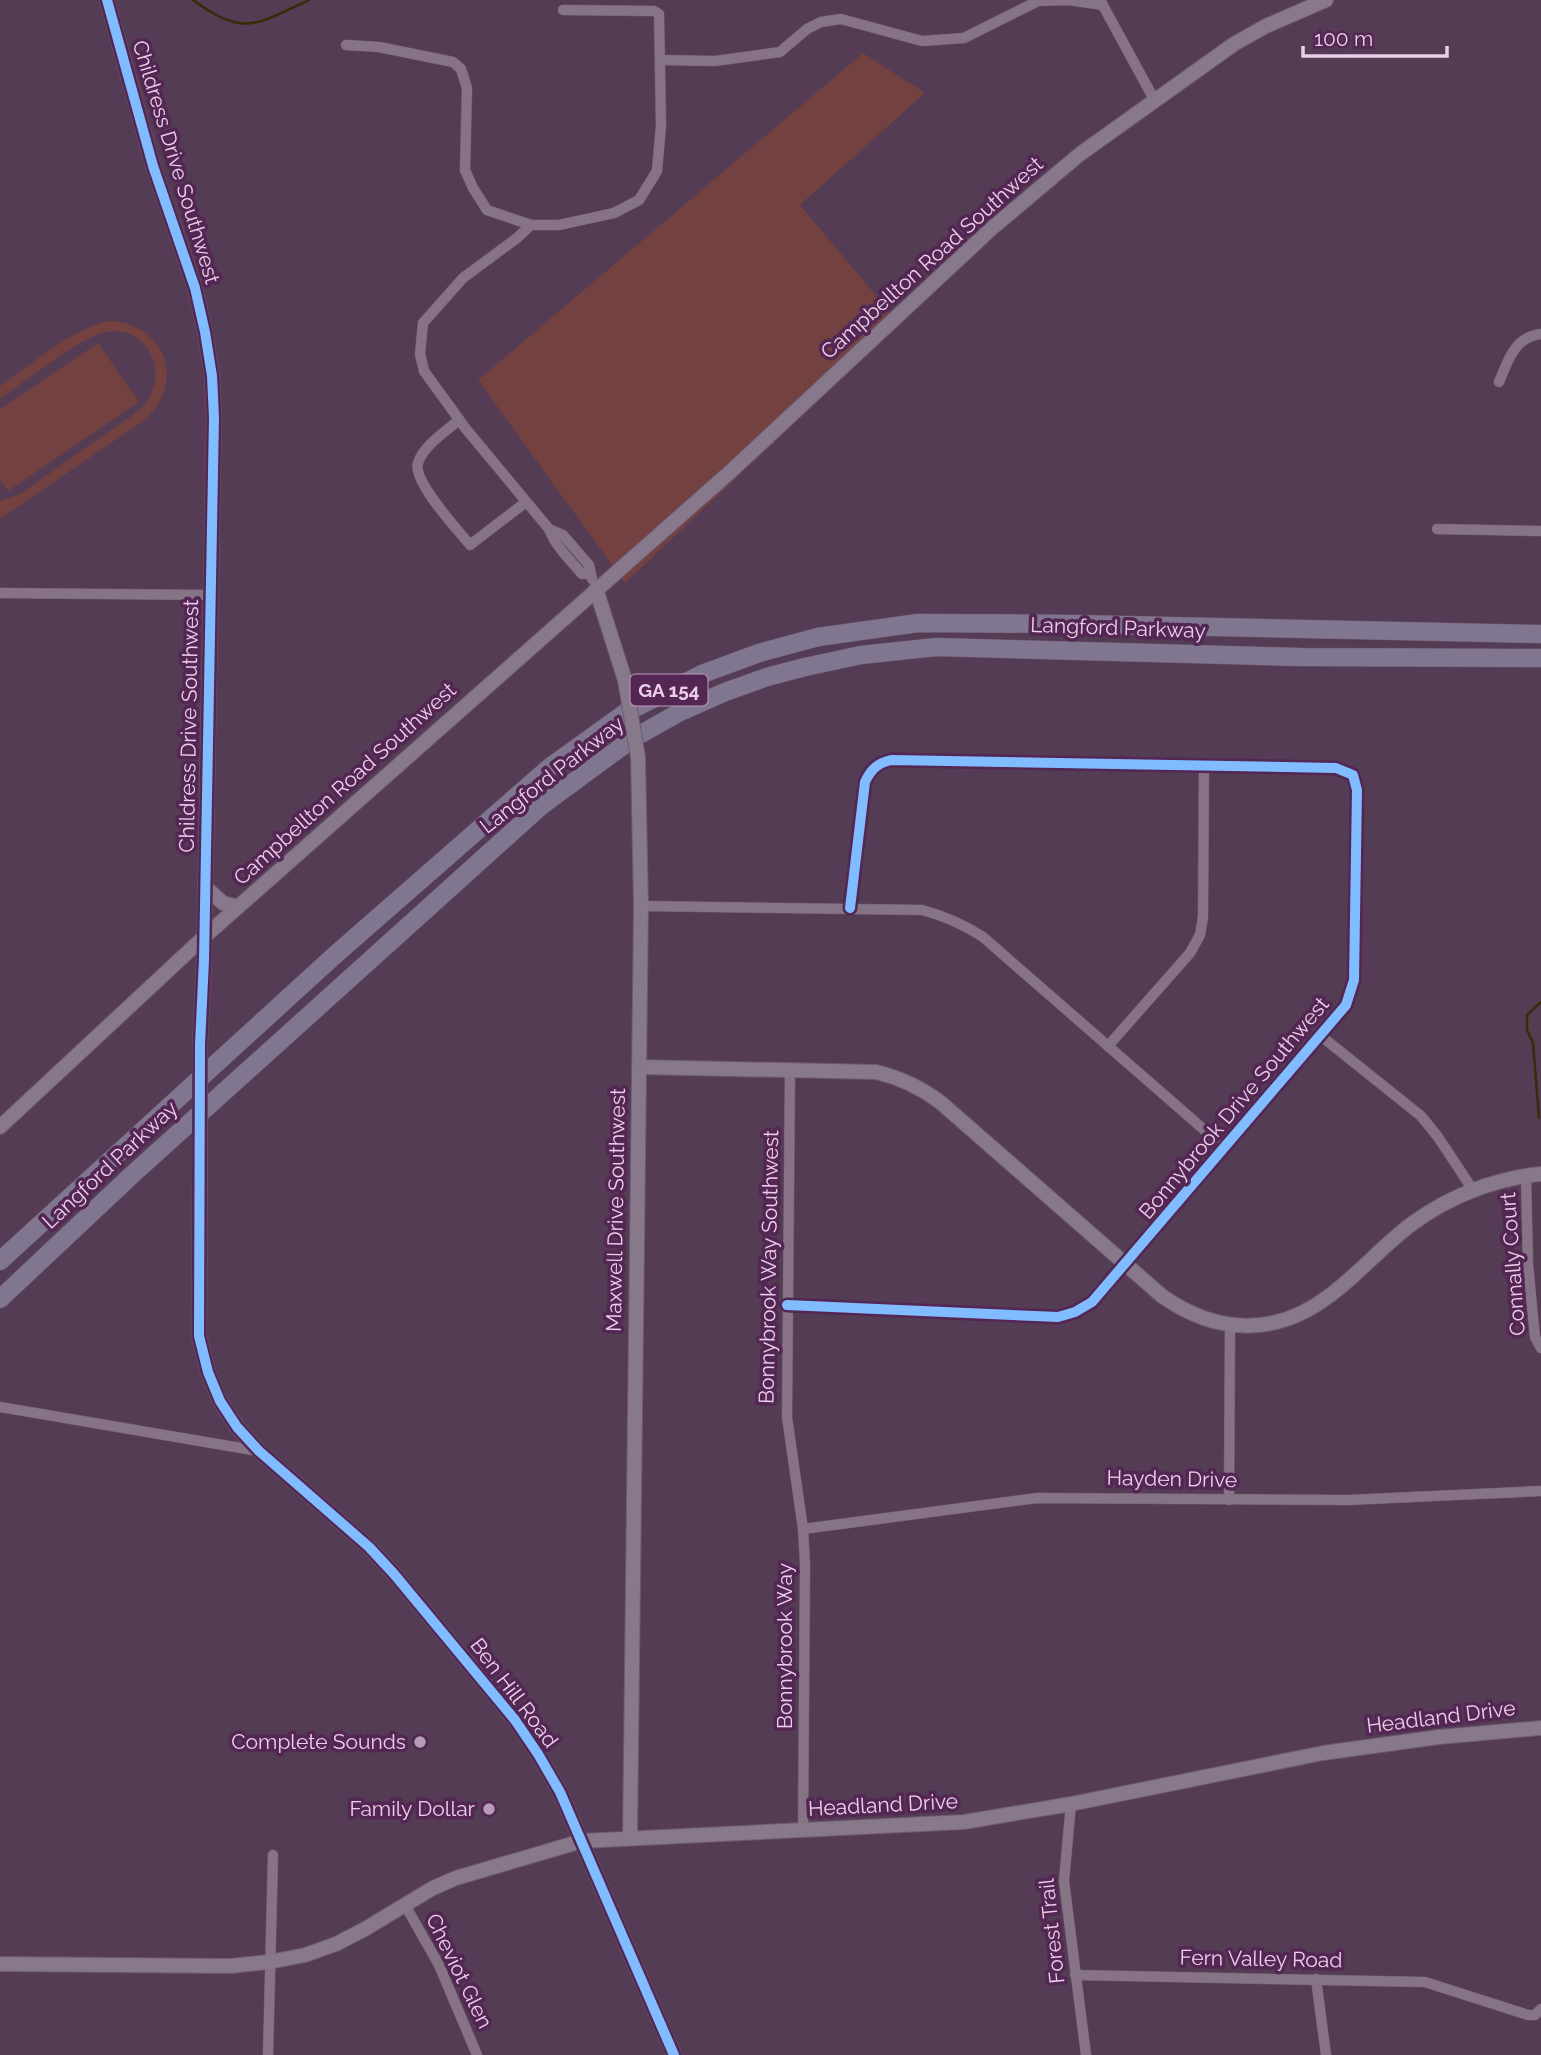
<svg xmlns="http://www.w3.org/2000/svg" width="1541" height="2055" viewBox="0 0 1541 2055" font-family="Raleway,sans-serif">
<style>
.green{fill:#724140}
.lines{fill:none;stroke-linecap:round;stroke-linejoin:round}
.stream{stroke:#392a08;stroke-width:2.5}
.street-casing{stroke:#6e596e;stroke-width:11}
.secondary-casing{stroke:#6e596e;stroke-width:16}
.highway-casing{stroke:#6e596e;stroke-width:19}
.street{stroke:#867386;stroke-width:10}
.secondary{stroke:#87788b;stroke-width:14}
.highway{stroke:#817690;stroke-width:18}
.secondary-bridge-casing{stroke:#6e596e;stroke-width:16;stroke-linecap:butt}
.secondary-bridge{stroke:#87788b;stroke-width:14}
.cycleway-casing{stroke:#532654;stroke-width:15}
.cycleway{stroke:#80bcff;stroke-width:10}
.poi-dot{fill:#b69cb6;stroke:#532654;stroke-width:2.5}
.labels{text-anchor:middle;stroke-width:7;stroke-linejoin:round;paint-order:stroke}
.shield{fill:#532654;stroke:#bd9cbd;stroke-width:2}
.shield-label{font-size:19px;font-weight:bold;fill:#ebcfea}
.street-label{font-size:21px;fill:#ebcfea;stroke:#532654}
.poi-label{font-size:21px;fill:#ebcfea;stroke:#532654;text-anchor:end}
</style>
<rect width="100%" height="100%" fill="#543c54"/>
<g class="green">
<path d="M863 53 925 93 800 205 900 324 625 583 478 380Z"/>
<path d="M112 321C168 326 186 385 143 421L0 519V501L20 494 137 412C173 383 153 324 105 332 83 336 22 384 0 399V386C30 366 77 324 112 321Z"/>
<path d="M98 343 139 402 8 491 0 480V409Z"/>
</g>
<g class="lines">
<g class="stream">
<path d="M193 0C244 37 256 25 309 0"/>
<path d="M1539 1118 1533 1043 1527 1030V1015L1541 1002"/>
</g>
<g class="street-casing">
<g id="street">
<path d="M1100 0 1155 101"/>
<path d="M346 45 379 47 453 62 461 69 467 88 465 170 473 188 487 210 531 225H559L614 213 639 200 657 171 661 125 659 14 654 11 563 10"/>
<path d="M660 60 715 61 780 52 807 29 821 22 841 19 922 41 964 38 1038 1 1068 0 1103 5"/>
<path d="M531 225 517 238 463 278 423 323 420 354 424 371 466 429 549 529C556 547 570 560 582 574H590"/>
<path d="M1499 382C1508 361 1514 337 1541 334"/>
<path d="M459 420C446 431 423 446 418 463 412 481 458 530 470 545L526 502"/>
<path d="M549 529 563 535 589 565 592 579"/>
<path d="M1437 529 1541 531"/>
<path d="M0 593 210 595"/>
<path d="M641 906 922 910C945 916 963 924 983 937L1225 1148"/>
<path d="M1321 1036 1421 1116 1438 1137 1473 1190"/>
<path d="M1108 1046 1190 953 1200 935 1203 917 1204 765"/>
<path d="M790 1070 787 1417 803 1529 805 1564 803 1830"/>
<path d="M1526 1175 1528 1265 1535 1337 1541 1348"/>
<path d="M787 1305 1058 1317 1075 1312 1092 1302 1346 1005 1354 980 1357 790 1353 775 1336 768 891 760C878 763 871 769 865 782L850 908"/>
<path d="M0 1407 258 1451"/>
<path d="M1229 1500 1230 1325"/>
<path d="M803 1529 1037 1498 1348 1500 1541 1491"/>
<path d="M1071 1804 1064 1881 1086 2055"/>
<path d="M405 1905 439 1965 477 2055"/>
<path d="M1075 1975 1425 1982 1528 2015H1535L1541 2009"/>
<path d="M1316 1979 1326 2055"/>
<path d="M268 2055 273 1855"/>
</g>
</g>
<g class="secondary-casing">
<g id="secondary">
<path d="M107 0 153 166 195 288 205 332 212 376 214 418 204 960 200 1044"/>
<path d="M596 589 625 680"/>
<path d="M205 887 223 903 238 907"/>
<path d="M639 1067 876 1072C901 1078 920 1087 940 1102L1162 1296C1216 1334 1275 1337 1329 1296 1359 1274 1383 1245 1413 1223 1450 1196 1496 1178 1541 1174"/>
<path d="M0 1127 204 937 730 472 991 229 1080 154 1234 44 1266 26 1326 0"/>
<path d="M200 1145 199 1336 208 1372 220 1401 237 1427 259 1451 369 1547 394 1574 515 1720 538 1754 560 1792 674 2055"/>
<path d="M630 1838 641 906 638 757"/>
<path d="M0 1964 230 1966 269 1962 305 1955 336 1944 365 1929 433 1888 456 1878 582 1841 964 1822 1071 1804 1323 1753 1439 1737 1541 1728"/>
</g>
</g>
<g class="highway-casing">
<g id="highway">
<path d="M0 1261 335 955 550 767 625 713 702 674 759 653 818 637 918 623 1078 624 1541 634"/>
<path d="M0 1299 134 1173 541 806 632 739 680 712 725 692 767 677 805 667 861 655 936 647 1300 657 1541 658"/>
</g>
</g>
<use href="#street" class="street"/>
<use href="#secondary" class="secondary"/>
<use href="#highway" class="highway"/>
<g class="secondary-bridge-casing">
<g id="secondary-bridge">
<path d="M625 680 638 757"/>
<path d="M200 1145V1044"/>
</g>
</g>
<use href="#secondary-bridge" class="secondary-bridge"/>
<g class="cycleway-casing">
<g id="cycleway">
<path d="M107 0 153 166 195 288 205 332 212 376 214 418 204 960 200 1044 199 1336 208 1372 220 1401 237 1427 259 1451 369 1547 394 1574 515 1720 538 1754 560 1792 674 2055"/>
<path d="M787 1305 1058 1317 1075 1312 1092 1302 1346 1005 1354 980 1357 790 1353 775 1336 768 891 760C878 763 871 769 865 782L850 908"/>
</g>
</g>
<use href="#cycleway" class="cycleway"/>
</g>
<g class="poi-dot">
<circle cx="420" cy="1742" r="7"/>
<circle cx="489" cy="1809" r="7"/>
</g>
<g class="labels">
<rect class="shield" x="630.5" y="674.5" width="77" height="31" rx="5"/>
<g class="shield-label">
<text x="669" y="697">GA 154</text>
</g>
<g class="street-label">
<text transform="translate(176 162) rotate(73)" y="7">Childress Drive Southwest</text>
<text transform="translate(932 258) rotate(-42)" y="7">Campbellton Road Southwest</text>
<text transform="translate(1118 628) rotate(2)" y="7">Langford Parkway</text>
<text transform="translate(189 726) rotate(-89)" y="7">Childress Drive Southwest</text>
<text transform="translate(552 775) rotate(-38)" y="7">Langford Parkway</text>
<text transform="translate(345 784) rotate(-42)" y="7">Campbellton Road Southwest</text>
<text transform="translate(1234 1108) rotate(-50)" y="7">Bonnybrook Drive Southwest</text>
<text transform="translate(110 1165) rotate(-43)" y="7">Langford Parkway</text>
<text transform="translate(616 1210) rotate(-89)" y="7">Maxwell Drive Southwest</text>
<text transform="translate(1513 1264) rotate(-94)" y="7">Connally Court</text>
<text transform="translate(769 1267) rotate(-89)" y="7">Bonnybrook Way Southwest</text>
<text transform="translate(1172 1479) rotate(1)" y="7">Hayden Drive</text>
<text transform="translate(785 1646) rotate(-90)" y="7">Bonnybrook Way</text>
<text transform="translate(514 1693) rotate(53)" y="7">Ben Hill Road</text>
<text transform="translate(1441 1717) rotate(-7)" y="7">Headland Drive</text>
<text transform="translate(883 1805) rotate(-3)" y="7">Headland Drive</text>
<text transform="translate(1052 1931) rotate(-96)" y="7">Forest Trail</text>
<text transform="translate(1261 1959) rotate(1)" y="7">Fern Valley Road</text>
<text transform="translate(459 1971) rotate(64)" y="7">Cheviot Glen</text>
</g>
<g class="poi-label">
<text x="406" y="1749">Complete Sounds</text>
<text x="475" y="1816">Family Dollar</text>
</g>
</g>
<path d="M1303 46v10h144v-10" fill="none" stroke="#ebcfea" stroke-width="3.5"/>
<text x="1314" y="46" font-size="21" fill="#ebcfea" stroke="#532654" stroke-width="5" paint-order="stroke">100 m</text>
</svg>
